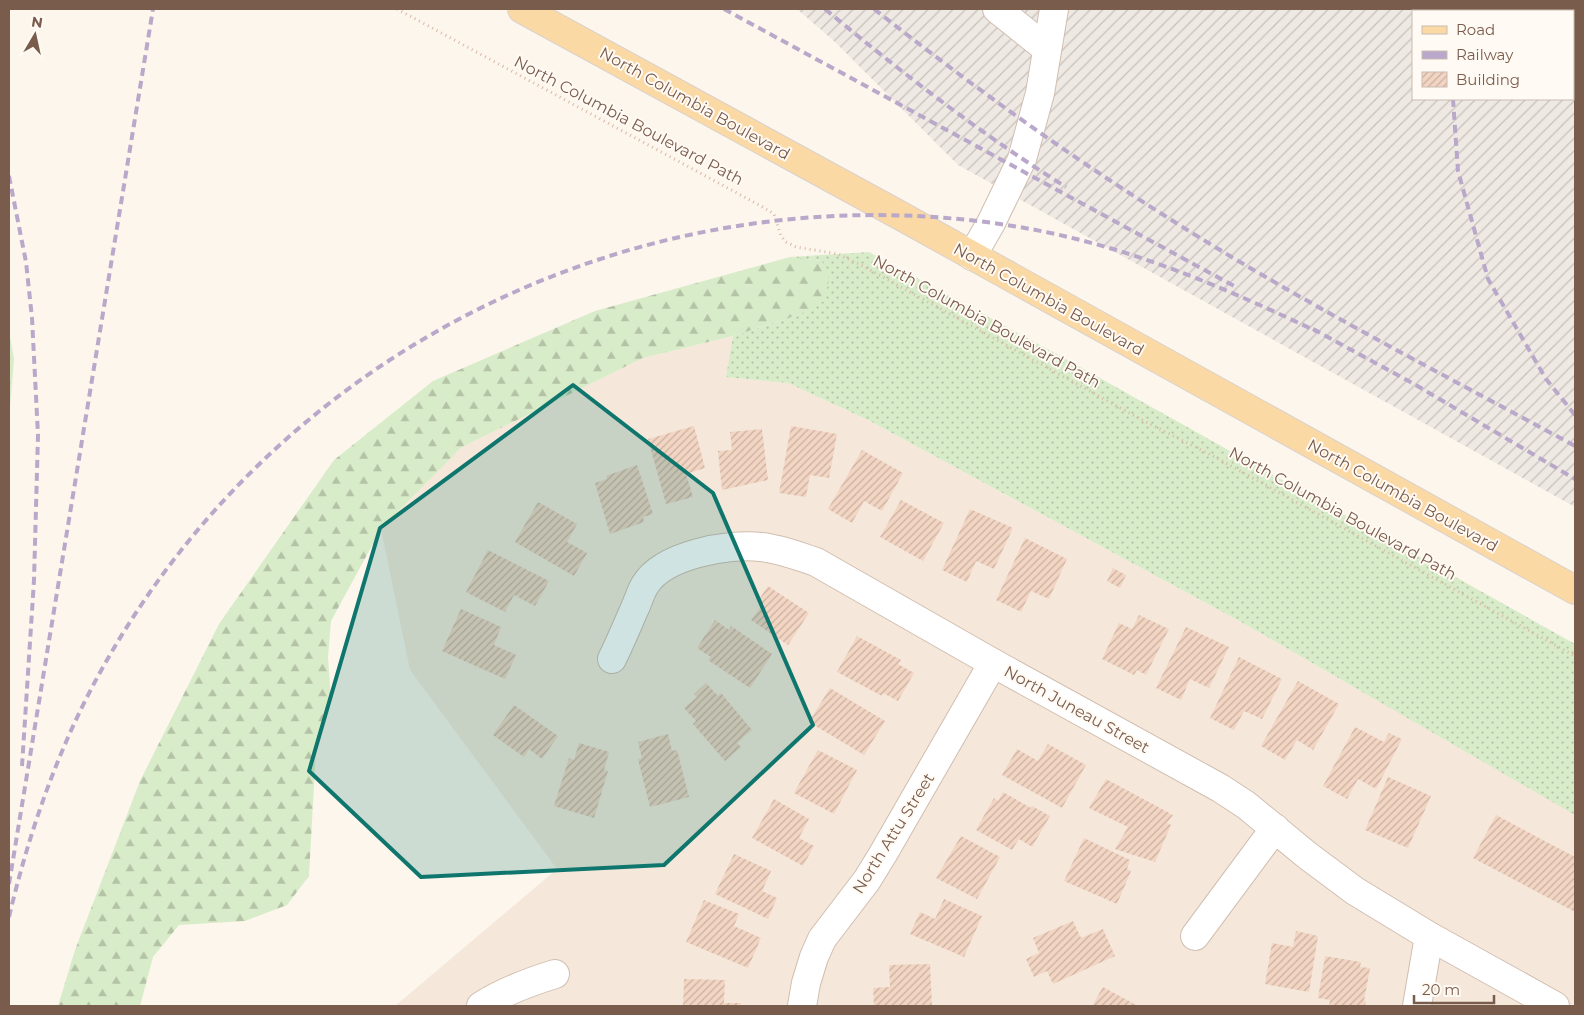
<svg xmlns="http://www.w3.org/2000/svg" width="1584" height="1015" viewBox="0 0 1584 1015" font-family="Montserrat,sans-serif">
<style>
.residential{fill:#f5e8da}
.industrial{fill:url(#industrial-furrows);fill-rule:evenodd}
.grass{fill:url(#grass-dots)}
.forest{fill:url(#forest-firs)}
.building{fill:url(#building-hatch)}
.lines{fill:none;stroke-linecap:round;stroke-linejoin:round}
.minor-casing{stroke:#d1beb0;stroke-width:30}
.major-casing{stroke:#dad1cd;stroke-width:30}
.path{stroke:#d9b8a5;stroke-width:3;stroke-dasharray:1 4;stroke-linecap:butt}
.minor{stroke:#fff;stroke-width:28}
.major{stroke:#fbd9a5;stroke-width:28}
.rail{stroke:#b9a8c9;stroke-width:4;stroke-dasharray:8 5;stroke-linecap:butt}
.marked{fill:#0f766e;fill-opacity:0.2;stroke:#0f766e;stroke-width:4;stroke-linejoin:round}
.labels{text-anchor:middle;stroke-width:4;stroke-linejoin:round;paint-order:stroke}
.street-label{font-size:16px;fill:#7a5c4d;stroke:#fffaf3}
</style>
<defs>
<pattern id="industrial-furrows" width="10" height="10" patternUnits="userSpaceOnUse" patternTransform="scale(1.25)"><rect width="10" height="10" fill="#efe9e4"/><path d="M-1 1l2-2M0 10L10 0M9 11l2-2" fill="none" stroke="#c7c0bb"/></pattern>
<pattern id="grass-dots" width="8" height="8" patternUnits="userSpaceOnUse" patternTransform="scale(1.25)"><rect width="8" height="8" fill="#d8ecc9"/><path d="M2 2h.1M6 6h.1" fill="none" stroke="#b4c2a5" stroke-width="1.8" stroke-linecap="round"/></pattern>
<pattern id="forest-firs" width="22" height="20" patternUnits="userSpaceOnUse" patternTransform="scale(1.25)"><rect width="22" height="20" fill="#d8ecc9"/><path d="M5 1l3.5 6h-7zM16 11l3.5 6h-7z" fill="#b4c2a5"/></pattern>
<pattern id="building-hatch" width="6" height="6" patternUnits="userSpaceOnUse" patternTransform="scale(1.25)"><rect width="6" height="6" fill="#f3d5c3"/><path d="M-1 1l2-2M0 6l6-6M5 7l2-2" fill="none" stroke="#cab0a1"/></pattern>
</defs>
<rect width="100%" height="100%" fill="#fdf6ec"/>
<path class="residential" d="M733 336 727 377 788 383 868 420 1243 623 1575 814V1006H395L557 869 410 670 381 529 462 447 643 358Z"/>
<path class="industrial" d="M797 9H1575V507L958 165 835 42ZM1413 11H1573V99H1413Z"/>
<path class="grass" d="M869 252 1073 363 1575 644V815L1243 623 868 420 788 383 726 377 733 336 801 314 822 261 790 257Z"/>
<g class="forest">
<path d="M790 257 822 261 829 279 824 301 801 314 733 336 643 358 462 447 381 529 331 621 328 657 331 700 316 748 309 876 287 905 245 921 179 925 153 957 140 1006H58L75 950 140 781 219 624 334 460 433 381 595 311Z"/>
<path d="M9 331 14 359 9 420Z"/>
</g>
<g class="building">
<path d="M694 426 705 468 686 474 693 497 666 504 648 439Z"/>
<path d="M791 426 837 434 829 478 810 475 806 497 779 493Z"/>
<path d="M762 429 768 480 722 490 718 451 732 450 730 432Z"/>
<path d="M862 450 903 473 882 511 864 501 852 523 828 509Z"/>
<path d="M637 465 653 514 643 517 644 522 610 534 595 483 607 479 606 476Z"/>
<path d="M901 500 944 523 923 561 880 537Z"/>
<path d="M538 502 577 524 567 542 587 553 574 576 515 542Z"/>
<path d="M970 509 1013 528 994 569 976 561 967 582 942 570Z"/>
<path d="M1025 538 1067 559 1049 599 1031 591 1021 612 996 600Z"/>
<path d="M488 550 549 581 535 606 514 595 505 612 466 592Z"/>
<path d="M1113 568 1126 575 1120 588 1107 581Z"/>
<path d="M768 586 809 613 788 645 751 620 763 604 758 601Z"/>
<path d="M461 609 501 627 494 645 516 655 505 679 442 651Z"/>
<path d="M1139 615 1169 629 1146 675 1137 670 1134 675 1102 659 1119 623 1132 629Z"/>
<path d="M715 620 729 630 731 626 772 654 750 688 708 660 711 657 697 648Z"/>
<path d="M1186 627 1229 647 1209 688 1190 679 1181 700 1156 688Z"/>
<path d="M857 636 901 660 898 664 914 673 898 701 883 693 882 696 837 672Z"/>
<path d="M1239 657 1282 679 1262 719 1244 711 1234 730 1210 718Z"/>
<path d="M1298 681 1339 704 1313 750 1297 740 1285 760 1261 746Z"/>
<path d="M706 683 718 696 721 693 752 730 737 743 741 747 725 761 693 724 696 721 684 708 697 697 694 694Z"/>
<path d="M830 688 885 721 864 755 809 722Z"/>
<path d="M514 705 558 736 542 759 529 749 524 757 493 735Z"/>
<path d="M1355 727 1384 742 1389 733 1402 739 1376 789 1358 779 1347 799 1323 786Z"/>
<path d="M668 734 672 751 677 750 689 797 650 807 638 759 642 758 638 742Z"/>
<path d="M579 743 609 752 604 770 608 771 594 818 554 806 569 758 574 760Z"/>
<path d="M1048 744 1086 765 1062 808 1002 775 1017 749 1038 761Z"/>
<path d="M818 750 857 770 834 814 794 793Z"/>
<path d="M1388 777 1431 796 1408 848 1365 830Z"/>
<path d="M1106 779 1173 815 1167 823 1171 825 1155 862 1115 849 1128 827 1089 808Z"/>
<path d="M1003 792 1031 808 1032 806 1050 816 1032 847 1019 839 1012 850 976 830 994 798 998 801Z"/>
<path d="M774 799 809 819 799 838 814 846 803 866 752 838Z"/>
<path d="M1496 815 1575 857V912L1473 858Z"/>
<path d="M961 836 1000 857 977 899 936 878Z"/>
<path d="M1084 838 1130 860 1127 869 1131 871 1117 904 1064 881Z"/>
<path d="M734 854 771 871 762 891 777 898 768 919 715 894Z"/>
<path d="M944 899 982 916 964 957 910 934 920 912 935 919Z"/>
<path d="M704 900 739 914 734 926 761 938 748 968 686 942Z"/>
<path d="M1073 921 1081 938 1103 929 1115 956 1053 984 1047 971 1034 977 1026 959 1039 953 1033 938Z"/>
<path d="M1296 931 1318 936 1309 992 1265 984 1272 943 1293 947Z"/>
<path d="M1325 956 1361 962 1360 967 1370 968 1364 1001H1366L1365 1006H1329L1330 1000 1318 998Z"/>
<path d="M930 964 932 1006H874L873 988 890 987 889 965Z"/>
<path d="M684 979 725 980 724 1003H741L740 1006H683Z"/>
<path d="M1103 987 1138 1006H1092Z"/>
</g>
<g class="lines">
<g class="minor-casing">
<g id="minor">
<path d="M997 9 1047 49"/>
<path d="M972 256 991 223 1022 159 1040 93 1054 9"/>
<path d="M612 659C620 643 627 626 634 610 638 602 640 593 645 585 663 555 728 543 761 547 780 549 798 556 816 562L993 663 1220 788 1246 805 1308 856 1355 891 1429 936 1555 1006"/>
<path d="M1195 936 1275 828"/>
<path d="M481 1006C504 991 529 982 555 974"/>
<path d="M802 1006 806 983 814 957 822 939 867 880 883 854 993 663"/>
<path d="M1417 1006 1429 936"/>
</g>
</g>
<g class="major-casing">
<path id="major" d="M522 9 901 216 1575 590"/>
</g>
<path class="path" d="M397 9 761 206 774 214 781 236 786 242 796 247 838 254 861 265 1144 421 1213 456 1575 656"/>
<use href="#minor" class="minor"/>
<use href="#major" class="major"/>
<g class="rail">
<path d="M724 9 1234 286"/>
<path d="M825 9C902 73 981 134 1066 187"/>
<path d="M874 9C967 82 1062 151 1162 214 1295 299 1437 371 1575 446"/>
<path d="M1446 9V11"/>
<path d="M1453 99 1458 171 1488 279 1546 379 1575 415"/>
<path d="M9 176 26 262 32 318 38 435 34 580 22 766"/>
<path d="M1313 329 1414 384 1575 479"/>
<path d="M9 884 153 9"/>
<path d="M9 917C30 828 61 740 107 660 285 348 638 175 993 223 1112 239 1210 281 1318 332"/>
</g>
</g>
<path class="marked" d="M573 385 713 493 813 725 664 865 421 877 309 771 380 528Z"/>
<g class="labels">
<g class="street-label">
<text transform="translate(695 103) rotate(29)" y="6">North Columbia Boulevard</text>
<text transform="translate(629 120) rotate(28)" y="6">North Columbia Boulevard Path</text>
<text transform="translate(1049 299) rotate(29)" y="6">North Columbia Boulevard</text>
<text transform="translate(987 321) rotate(29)" y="6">North Columbia Boulevard Path</text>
<text transform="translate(1403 495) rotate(29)" y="6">North Columbia Boulevard</text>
<text transform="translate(1343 513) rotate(29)" y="6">North Columbia Boulevard Path</text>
<text transform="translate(1077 709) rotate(29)" y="6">North Juneau Street</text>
<text transform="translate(893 833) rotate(-58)" y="6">North Attu Street</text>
</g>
</g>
<rect width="1584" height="1015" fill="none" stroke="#7a5c4d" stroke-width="20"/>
<rect x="1412" y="10" width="162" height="90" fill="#fffaf3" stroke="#cabbb1"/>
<rect x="1422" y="26" width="25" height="8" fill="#fbd9a5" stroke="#cabbb1"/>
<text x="1456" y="35" font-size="15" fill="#7a5c4d">Road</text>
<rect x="1422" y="51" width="25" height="8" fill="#b9a8c9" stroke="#cabbb1"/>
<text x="1456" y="60" font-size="15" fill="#7a5c4d">Railway</text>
<rect x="1422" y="72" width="25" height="15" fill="url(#building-hatch)" stroke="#cabbb1"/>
<text x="1456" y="85" font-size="15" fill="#7a5c4d">Building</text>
<g transform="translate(35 35) rotate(9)" stroke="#fffaf3" stroke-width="4" paint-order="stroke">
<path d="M0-4L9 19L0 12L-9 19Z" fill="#7a5c4d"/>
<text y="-8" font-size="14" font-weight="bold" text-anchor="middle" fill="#7a5c4d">N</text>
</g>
<path d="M1414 995v8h80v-8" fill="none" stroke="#7a5c4d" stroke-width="2.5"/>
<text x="1422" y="995" font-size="15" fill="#7a5c4d" stroke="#fffaf3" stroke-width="4" paint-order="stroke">20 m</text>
</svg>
